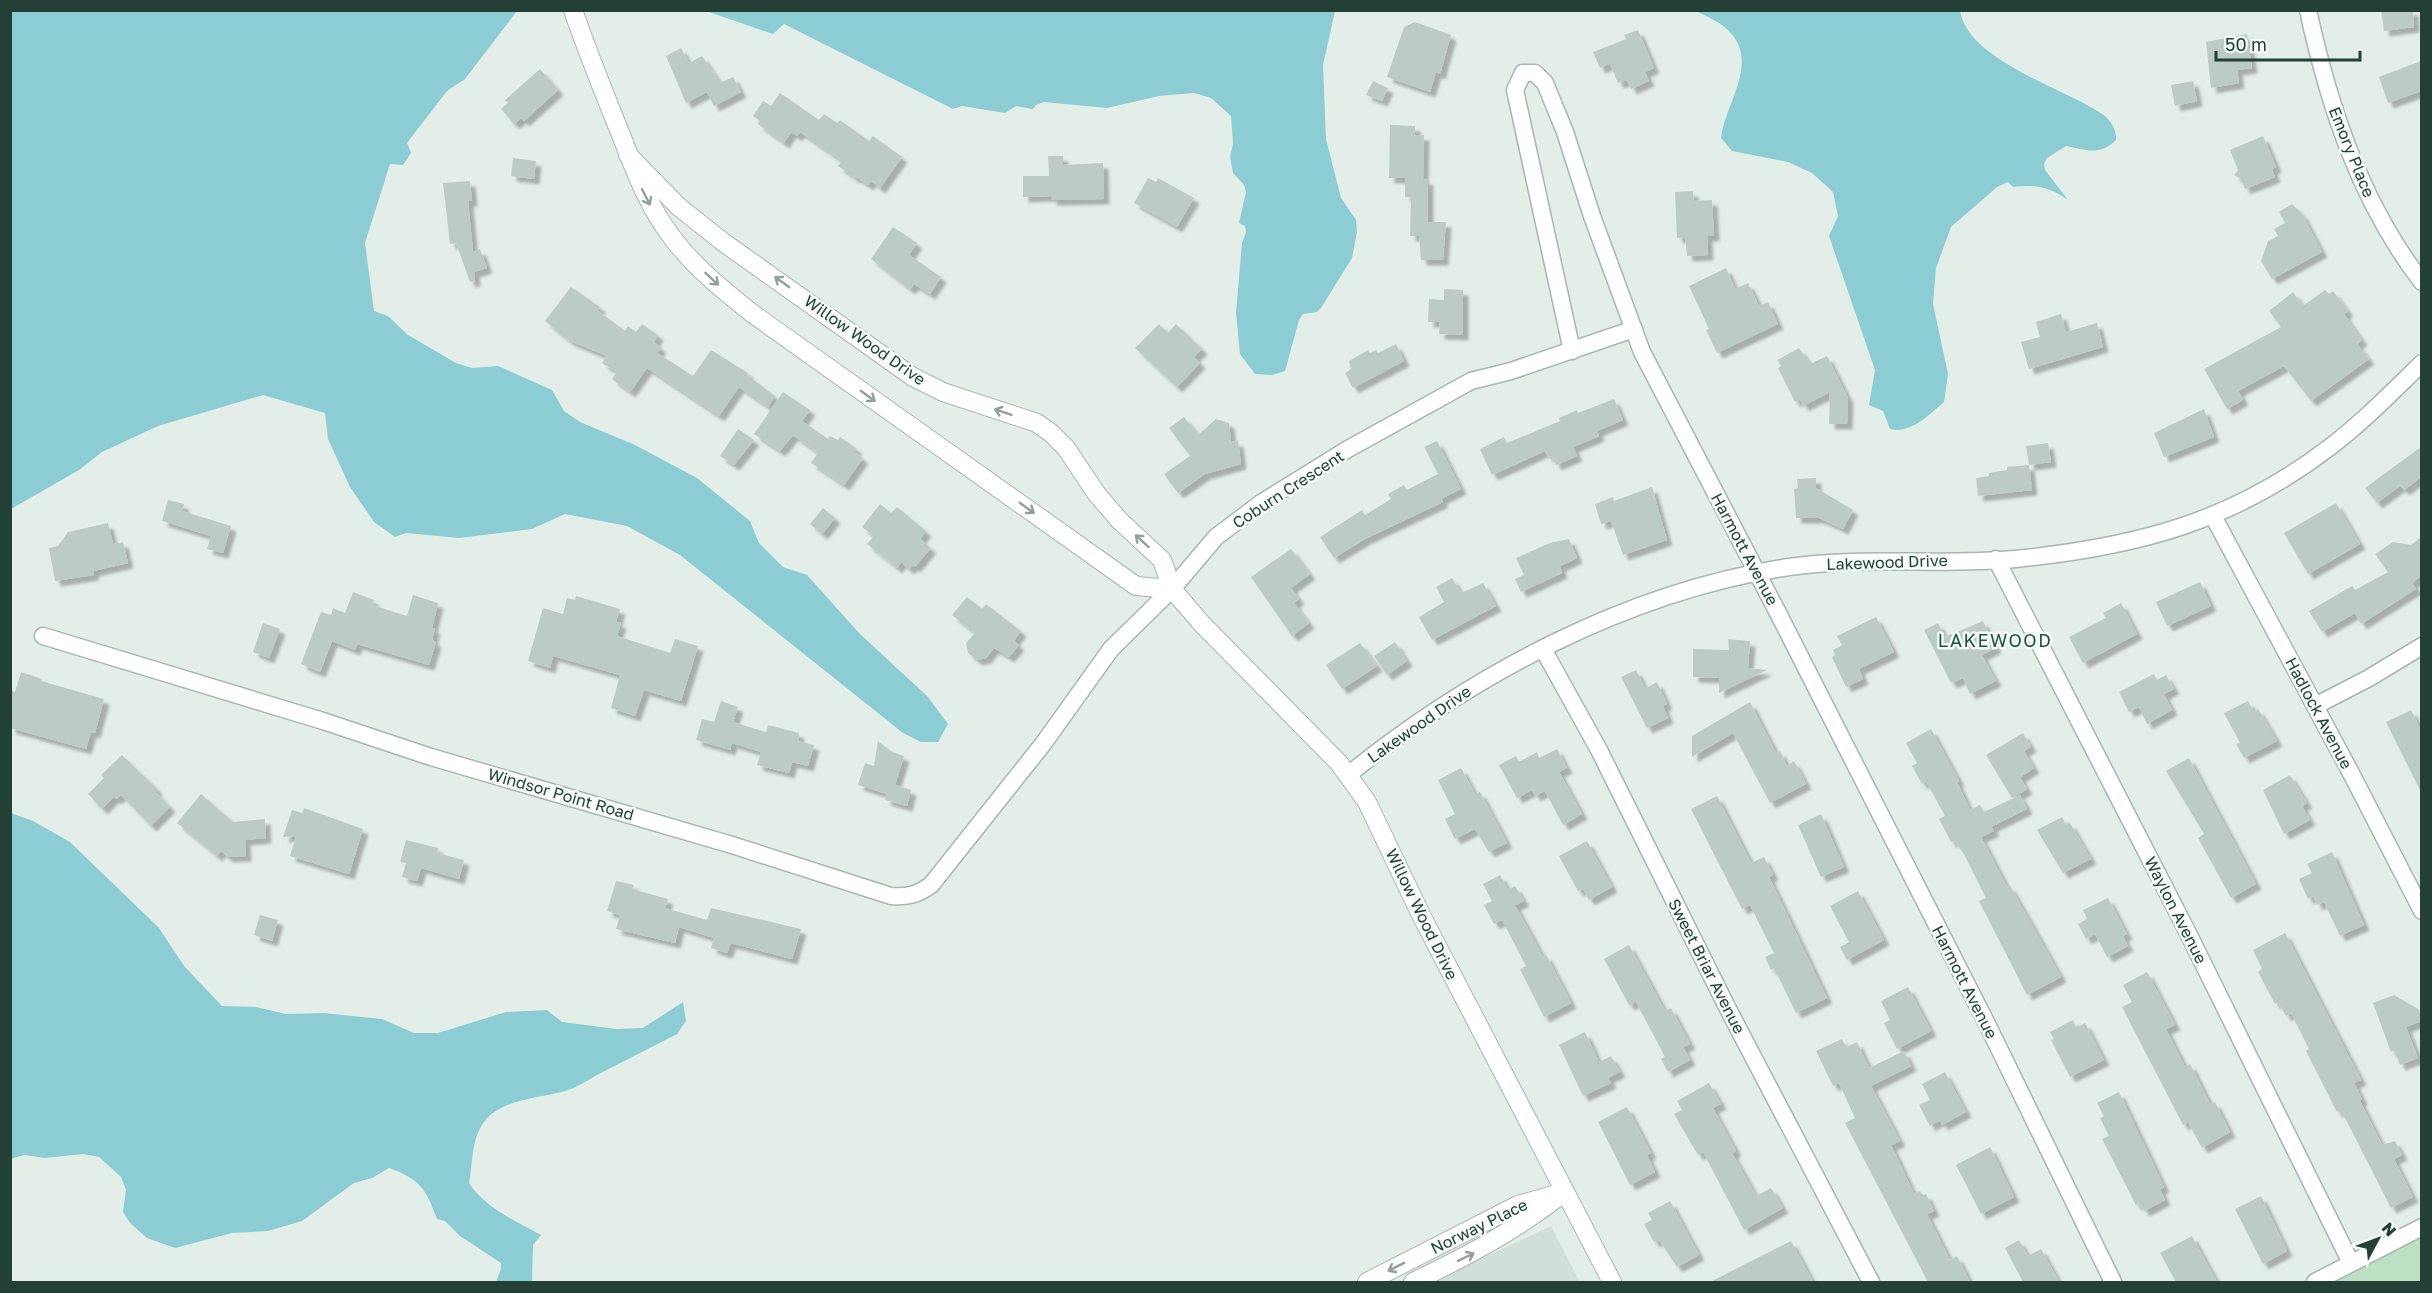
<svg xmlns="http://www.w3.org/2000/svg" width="2432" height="1293" viewBox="0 0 2432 1293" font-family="'Golos Text',sans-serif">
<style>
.built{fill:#d2ded8}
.green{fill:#bddfc4}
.water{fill:#8ccdd3}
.building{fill:#bcccc4;filter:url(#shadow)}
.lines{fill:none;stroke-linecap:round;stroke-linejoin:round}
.minor-casing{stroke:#a6b6b0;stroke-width:19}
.tertiary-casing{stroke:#a6b6b0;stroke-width:20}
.minor{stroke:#fff;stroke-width:16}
.tertiary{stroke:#fff;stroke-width:18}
.oneway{stroke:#91a09a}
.labels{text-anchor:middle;stroke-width:5;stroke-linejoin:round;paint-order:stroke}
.street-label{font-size:16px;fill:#234036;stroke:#f5faf7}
.neighbourhood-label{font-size:18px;letter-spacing:1.5px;fill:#1e5342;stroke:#f5faf7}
</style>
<defs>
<filter id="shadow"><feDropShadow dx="5.5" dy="5.5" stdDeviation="1.5" flood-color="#0004"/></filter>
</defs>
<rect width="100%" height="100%" fill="#e4eee9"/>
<path class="built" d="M1551 1226 1580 1282H1432Z"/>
<path class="green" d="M2421 1230V1282H2318Z"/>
<g class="water">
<path d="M11 10 517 11 465 79 447 91 407 143 411 153 403 165 390 164 365 243 374 311 388 316 408 335 456 363 472 368 498 366 552 390 564 411 580 422 635 445 697 478 750 521 759 543 783 567 807 575 859 633 928 697 948 724 938 742H921L903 733 680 555 627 526 565 514 532 529 459 538 406 533 395 537 374 522 350 487 328 439 325 413 263 395 158 426 102 452 79 470 11 509Z"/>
<path d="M706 11H1335L1323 65 1326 139 1341 198 1356 220 1357 232 1352 258 1321 308 1317 312 1303 314 1299 320 1285 371 1272 375 1255 374 1240 354 1236 313 1242 243 1246 232 1245 226 1239 223 1246 192 1244 185 1233 173 1230 157 1233 144 1231 116 1211 98 1194 93 1159 96 1107 108 1044 102 1036 105 1033 109 1016 106 1005 113 962 106 953 109 784 24 773 34Z"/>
<path d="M1696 11H1960C1969 62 2068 89 2105 116 2112 122 2117 132 2116 140 2100 156 2086 150 2066 146L2047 158 2044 164 2045 170 2068 200C2049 187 2036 184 2013 187L2008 182 1997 187 1951 227 1936 268 1933 304 1948 374 1944 402C1931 413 1910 435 1890 429L1883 411 1869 405 1875 370 1829 236 1838 216 1833 192 1812 173 1788 162 1732 151 1721 138C1725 103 1761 62 1728 30 1720 22 1706 16 1696 11Z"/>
<path d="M11 813 33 821 70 842 159 928 184 966 222 1006 256 1007 286 1014 323 1013 382 1019 414 1033H438L506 1012 547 1010 562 1022 617 1029 643 1028 683 1002 686 1021 677 1034C651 1047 625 1061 599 1074 588 1080 575 1089 562 1092 537 1098 500 1100 484 1122 471 1140 473 1163 469 1183 485 1208 516 1221 541 1235L533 1245 532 1282H496L501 1269V1263L460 1236 445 1221 437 1219C426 1189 420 1179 389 1168L372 1178 354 1183 302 1221 268 1231 232 1233 175 1248 147 1238 130 1223 123 1212 126 1190 121 1177 99 1157 83 1154 45 1158 24 1155 11 1159Z"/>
</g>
<g class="building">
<path d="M2381 10H2413L2414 27 2384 31Z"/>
<path d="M1415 22 1451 35 1440 74 1436 72 1430 92 1387 77 1404 27Z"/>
<path d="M1638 30 1654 68 1645 72 1649 81 1631 89 1627 80 1618 83 1610 64 1600 68 1593 52 1626 39 1624 35Z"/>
<path d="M2247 34 2252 68 2237 70 2239 83 2211 88 2206 42Z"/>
<path d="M681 48 689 63 702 56 720 83 733 77 741 92 714 106 707 92 686 103 666 56Z"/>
<path d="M2421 61V91L2388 103 2379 77Z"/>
<path d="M540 69 558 90 524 121 521 118 514 124 501 109 508 103 505 100Z"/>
<path d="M1373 81 1388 88 1382 101 1366 95Z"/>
<path d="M2193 81 2197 101 2175 106 2171 85Z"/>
<path d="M780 93 819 120 824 114 837 123 840 120 869 141 873 136 902 157 880 188 871 181 868 185 856 177 855 178 838 166 842 161 800 132 797 136 791 132 784 143 758 124 760 121 753 116 763 101 771 106Z"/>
<path d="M1390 125 1415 126V135H1424L1423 179 1428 180V222H1446L1443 260H1421L1419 236H1410L1411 197H1405V178H1389Z"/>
<path d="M2263 136 2276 167 2272 169 2275 177 2245 189 2241 179 2234 175 2238 170 2230 150Z"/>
<path d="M1048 156H1063V165L1103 163 1104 199 1052 200 1051 196 1023 197V176H1049Z"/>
<path d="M513 158 536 161 534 179 511 176Z"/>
<path d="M1148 178 1156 182 1158 178 1194 198 1177 227 1134 203Z"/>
<path d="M470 181 472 201H468L473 252 480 249 487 268 474 272 475 281 470 282 456 243 450 244 443 183Z"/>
<path d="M1693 191 1694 201 1712 200 1714 236H1707L1708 255 1687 256 1685 237 1677 238 1675 192Z"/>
<path d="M2292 204 2302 214 2322 252 2272 279 2261 261 2268 241 2278 236 2274 229 2285 223 2279 212Z"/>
<path d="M893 227 917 243 909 255 941 277 930 294 914 284 910 289 871 259Z"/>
<path d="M1726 268 1735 289 1748 283 1759 306 1768 302 1778 324 1717 353 1706 330 1709 329 1689 286Z"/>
<path d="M571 287 600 307 598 311 625 331 628 326 636 332 642 324 658 335 654 342 661 348 657 353 693 376 711 350 748 373 747 375 775 396 768 407 739 387 719 416 647 368 630 392 612 379 617 372 602 363 607 356 570 341 545 321Z"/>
<path d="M1444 289 1463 290V335L1439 334 1440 322H1428L1429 299 1444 300Z"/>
<path d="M2325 290 2329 294 2333 291 2348 311 2344 314 2362 340 2357 344 2369 359 2311 401 2284 366 2238 391 2243 400 2227 409 2204 369 2281 327 2269 311 2293 292 2303 306Z"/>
<path d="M2061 314 2066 332 2097 323 2103 347 2029 369 2021 342 2040 337 2036 322Z"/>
<path d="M1159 324 1168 333 1176 324 1202 349 1194 357 1200 363 1177 387 1135 348Z"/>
<path d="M1396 344 1404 361 1353 388 1345 373 1351 369 1349 361 1368 350 1370 353 1376 350 1378 353Z"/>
<path d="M1799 348 1810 364 1827 356 1848 398 1847 424H1829L1830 392 1803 406 1800 399 1795 402 1778 368 1781 366 1777 360Z"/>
<path d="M783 392 810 410 802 421 828 439 830 436 838 440 840 437 857 449 854 452 863 458 844 485 811 463 818 453 793 435 780 451 754 434Z"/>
<path d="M1614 399 1623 420 1597 431 1599 436 1573 447 1577 456 1556 465 1552 456 1548 457 1545 451 1492 475 1480 449 1504 437 1507 443 1560 421 1559 418 1577 410 1578 413Z"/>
<path d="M2204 409 2214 437 2164 457 2154 433Z"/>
<path d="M1184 417 1198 435 1216 419 1229 423 1231 442 1238 441 1241 464 1205 474 1178 493 1164 474 1190 456 1169 428Z"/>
<path d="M738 429 754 440 734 465 720 456Z"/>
<path d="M1437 441 1461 489 1441 499 1443 502 1365 539 1334 558 1320 537 1362 510 1365 515 1391 499 1388 494 1404 485 1407 490 1438 474 1424 447Z"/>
<path d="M2048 443 2051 462 2029 465 2032 490 1978 496 1976 478 1989 476V473L2007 470V467L2029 465 2026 446Z"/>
<path d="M2421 447V477L2404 490 2400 486 2377 503 2365 488Z"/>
<path d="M1816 478V488L1853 510 1843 529 1819 518H1796L1794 489 1798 488 1797 479Z"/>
<path d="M1652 487 1667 540 1623 555 1611 521 1601 524 1595 504 1613 497 1614 501Z"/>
<path d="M168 500 184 504 182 511 231 526 223 553 207 549 211 536 162 521Z"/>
<path d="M2336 503 2360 544 2308 574 2284 533Z"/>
<path d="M880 504 891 513 897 507 926 531 920 539 931 548 915 567 912 565 909 569 901 562 897 568 867 544 874 536 862 527Z"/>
<path d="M823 508 835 518 822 534 810 524Z"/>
<path d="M108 523 113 544 123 542 128 563 93 571 94 575 55 581 49 548 58 546 68 532Z"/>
<path d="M2421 537V576L2412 583 2416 589 2361 624 2355 613 2322 632 2309 611 2352 586 2355 590 2388 572 2375 554 2393 542 2411 545Z"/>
<path d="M1569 539 1577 558 1560 566 1562 573 1521 592 1515 579 1524 575 1516 558 1550 543Z"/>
<path d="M1291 549 1310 574 1291 588 1299 599 1294 603 1309 623 1292 636 1251 577Z"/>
<path d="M1452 578 1461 593 1483 583 1496 606 1432 640 1419 617 1444 602 1436 587Z"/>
<path d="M2200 582 2211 606 2167 626 2156 602Z"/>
<path d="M353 592 374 600 372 605 407 616 413 595 438 603 432 628 435 629 432 640 436 642 429 665 357 644 355 650 332 641 320 672 301 664 321 612 331 615 333 608 345 613Z"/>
<path d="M576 596 620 609 616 622 621 623 617 636 670 653 675 639 698 646 681 701 644 690 635 716 611 708 620 675 553 656 550 668 528 661 543 608 563 614 567 598 575 600Z"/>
<path d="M967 597 982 609 986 604 1021 631 1014 641 1019 645 1009 657 994 648 986 658 977 660 968 653 966 643 975 633 952 615Z"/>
<path d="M2121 603 2137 634 2083 663 2069 637 2106 618 2103 613Z"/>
<path d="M1876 617 1894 652 1859 669 1863 679 1846 687 1832 657 1835 655 1833 650 1842 645 1837 636Z"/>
<path d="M1983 621 1996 648 1982 655 1996 681 1970 694 1963 678 1951 683 1924 630 1938 623 1945 637Z"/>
<path d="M263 623 280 629 269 658 253 652Z"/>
<path d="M1728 639 1750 641 1748 668 1767 670 1719 693V678L1693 677V649L1729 650Z"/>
<path d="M1395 642 1407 661 1387 675 1374 656Z"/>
<path d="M1360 643 1377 666 1342 689 1326 665Z"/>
<path d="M1636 670 1645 689 1657 682 1667 704 1663 706 1668 718 1647 728 1621 677Z"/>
<path d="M21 672 42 679 41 681 104 699 95 733 91 732 86 749 10 728V690L15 692Z"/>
<path d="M2154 674 2157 680 2166 675 2174 689 2164 694 2172 710 2147 724 2139 707 2129 712 2119 692Z"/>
<path d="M721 701 738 707 733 722 766 732 768 725 799 733 798 741 814 745 808 766 792 762 789 773 757 765 761 752 732 743 730 750 696 740 702 719 714 722Z"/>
<path d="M2248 701 2254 712 2258 709 2277 741 2244 758 2236 744 2240 743 2224 713Z"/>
<path d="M1750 702 1776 753 1780 751 1787 766 1794 761 1806 784 1770 803 1733 733 1692 757V736Z"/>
<path d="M2411 710 2421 730V792L2386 722Z"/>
<path d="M1931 729 1959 781 1957 782 1970 810 1980 805 1984 812 2020 795 2027 809 1991 827 1994 831 1981 837 2007 887 2010 886 2061 977 2027 995 1979 901 1986 898 1964 854 1955 841 1951 842 1939 819 1945 816 1926 781 1922 784 1912 766 1917 763 1906 743Z"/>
<path d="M2023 733 2031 747 2024 751 2034 768 2020 777 2027 789 2012 798 1986 755Z"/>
<path d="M878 741 892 752 904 756 895 785 911 790 907 806 885 800 887 794 858 785 865 763 874 766Z"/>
<path d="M1557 749 1567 768 1559 772 1582 814 1563 825 1545 791 1535 796 1532 790 1517 798 1499 765 1516 756 1519 762 1537 752 1539 758Z"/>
<path d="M122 755 157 789 155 791 170 807 151 826 121 795 116 799 114 797 102 809 88 794 104 778 101 775Z"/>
<path d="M2189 758 2256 884 2231 898 2198 838 2204 834 2166 771Z"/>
<path d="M1461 768 1475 794 1480 792 1507 843 1489 852 1475 829 1455 839 1445 819 1455 814 1438 780Z"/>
<path d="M2290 775 2307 803 2302 806 2310 820 2284 834 2263 790Z"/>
<path d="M201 794 233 822 265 819 266 838 245 840 246 856 228 857 221 851 217 856 177 823Z"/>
<path d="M1717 796 1751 863 1764 857 1773 875 1769 877 1827 998 1796 1013 1774 968 1771 970 1765 957 1774 953 1750 905 1742 909 1691 809Z"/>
<path d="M304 808 363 829 349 874 290 856 296 836 283 837 292 810 302 813Z"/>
<path d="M1821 814 1844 867 1821 877 1798 825Z"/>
<path d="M2062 817 2066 825 2070 823 2091 859 2063 873 2037 830Z"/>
<path d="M406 840 438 848 437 853 464 860 459 879 421 868 417 881 402 877 406 863 400 862Z"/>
<path d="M1587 841 1612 887 1589 900 1583 889 1578 891 1559 856Z"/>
<path d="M2332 852 2364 925 2340 936 2324 902 2317 905 2313 896 2308 899 2299 879 2312 873 2307 864Z"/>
<path d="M1500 875 1508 890 1515 886 1524 901 1515 905 1543 957 1546 955 1571 1003 1544 1017 1520 969 1526 966 1502 920 1494 924 1484 905 1492 901 1483 884Z"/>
<path d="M616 881 634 885 632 889 668 899 665 908 707 920 711 908 801 929 792 959 731 943 727 953 711 948 714 938 679 927 675 943 616 929 620 915 607 911Z"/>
<path d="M1858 891 1884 940 1847 960 1840 947 1849 942 1830 906Z"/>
<path d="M2108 898 2127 934 2123 936 2128 946 2107 957 2095 934 2086 939 2078 924 2087 919 2083 910Z"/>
<path d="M260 915 278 920 272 941 254 935Z"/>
<path d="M2285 933 2361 1080 2354 1083 2362 1099 2360 1101 2382 1145 2395 1141 2402 1155 2394 1159 2413 1197 2391 1208 2341 1110 2337 1112 2306 1051 2309 1049 2291 1013 2286 1016 2278 1002 2275 1004 2258 972 2262 969 2253 950Z"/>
<path d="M1629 945 1665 1011 1671 1008 1690 1044 1683 1047 1690 1060 1668 1072 1661 1059 1665 1057 1636 1002 1629 1005 1604 959Z"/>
<path d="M2147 972 2175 1025 2166 1029 2185 1067 2190 1064 2210 1104 2215 1102 2230 1132 2202 1148 2188 1122 2183 1125 2122 1007 2132 1002 2123 985Z"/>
<path d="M1908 987 1931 1031 1897 1049 1884 1023 1890 1020 1881 1001Z"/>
<path d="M2394 995 2418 1009 2421 1017V1021L2406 1027 2418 1058 2400 1065 2394 1050 2391 1052 2373 1003Z"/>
<path d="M2073 1020 2076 1028 2085 1023 2104 1060 2070 1077 2051 1040 2054 1039 2050 1032Z"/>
<path d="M1585 1032 1599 1062 1611 1056 1620 1072 1608 1078 1611 1083 1583 1096 1559 1045Z"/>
<path d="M1842 1039 1846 1047 1857 1042 1869 1068 1904 1051 1911 1066 1871 1086 1900 1141 1891 1145 1914 1194 1920 1191 1923 1195 1926 1194 1934 1211 1927 1214 1950 1260 1957 1256 1970 1282H1928L1845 1123 1855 1118 1839 1083 1833 1086 1816 1051Z"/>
<path d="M1945 1072 1966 1112 1942 1125 1940 1120 1930 1126 1919 1105 1930 1100 1922 1084Z"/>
<path d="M1709 1083 1721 1104 1713 1108 1736 1151 1732 1153 1756 1196 1771 1188 1783 1208 1744 1230 1703 1152 1698 1155 1674 1114 1682 1110 1677 1101Z"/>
<path d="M2119 1092 2164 1187 2160 1189 2165 1200 2144 1211 2139 1203 2136 1205 2102 1139 2109 1136 2100 1118 2104 1116 2097 1103Z"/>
<path d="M1627 1107 1651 1153 1647 1155 1655 1172 1630 1185 1598 1122Z"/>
<path d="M1990 1147 2014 1197 1981 1214 1956 1165Z"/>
<path d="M2261 1196 2287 1251 2263 1264 2235 1209Z"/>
<path d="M1670 1201 1699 1255 1677 1267 1659 1240 1654 1242 1644 1224 1652 1220 1648 1213Z"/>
<path d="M2192 1236 2217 1282H2176L2160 1253Z"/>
<path d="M2019 1240 2028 1256 2041 1249 2059 1282H2023L2005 1248Z"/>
<path d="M1791 1241 1813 1282H1710Z"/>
</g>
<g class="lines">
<g class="minor-casing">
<g id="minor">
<path d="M2308 10C2329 107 2361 203 2422 282"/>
<path d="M1572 351 1515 90 1523 73H1535L1545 83 1565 132 1592 216 1642 352 1777 611 1988 1026 2113 1282"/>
<path d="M2213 516 2352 775 2422 911"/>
<path d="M1996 559 2189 935 2351 1263"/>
<path d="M43 636 323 721 431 757 732 845 891 896C908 897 917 895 931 885L1043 744 1111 649 1172 589 1216 537 1261 503 1348 449 1471 381 1511 371 1634 329"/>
<path d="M1543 649 1599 750 1727 1007 1871 1282"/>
<path d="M2315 706 2369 678 2422 646"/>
<path d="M1348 775C1473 674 1629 591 1789 567 1864 556 1940 566 2015 559 2136 547 2232 522 2330 447 2363 422 2392 392 2422 363"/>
<path d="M2315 1282 2422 1227"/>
</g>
</g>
<g class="tertiary-casing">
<g id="tertiary">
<path d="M573 10C587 51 603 90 619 130 634 167 646 203 671 236 693 266 724 291 753 314L1136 586 1172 589"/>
<path d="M628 155 679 207 723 242 913 377 943 392 1037 423 1051 433 1066 448 1096 493 1119 520 1162 560 1172 589 1202 624 1339 763 1367 802 1421 915 1612 1282"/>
<path d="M1367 1282 1518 1205 1564 1192"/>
<path d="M1413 1282C1465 1257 1513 1232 1558 1197"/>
</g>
</g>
<use href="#minor" class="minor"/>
<use href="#tertiary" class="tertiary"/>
</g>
<defs><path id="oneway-shaft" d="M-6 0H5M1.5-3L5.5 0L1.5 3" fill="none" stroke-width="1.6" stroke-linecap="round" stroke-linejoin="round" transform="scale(1.5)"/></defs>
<g class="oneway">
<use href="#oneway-shaft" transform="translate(646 197) rotate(63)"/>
<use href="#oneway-shaft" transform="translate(712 279) rotate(43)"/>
<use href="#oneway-shaft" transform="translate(782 282) rotate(-144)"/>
<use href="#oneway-shaft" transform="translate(868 396) rotate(36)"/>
<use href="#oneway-shaft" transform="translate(1003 412) rotate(-161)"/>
<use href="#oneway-shaft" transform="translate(1027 508) rotate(36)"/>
<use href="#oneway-shaft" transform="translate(1142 541) rotate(-138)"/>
<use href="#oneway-shaft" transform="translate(1466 1257) rotate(-26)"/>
<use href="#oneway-shaft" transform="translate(1396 1267) rotate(153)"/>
</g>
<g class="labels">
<g class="street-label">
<text transform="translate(2352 152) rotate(68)" y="6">Emory Place</text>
<text transform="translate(865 340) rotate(35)" y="6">Willow Wood Drive</text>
<text transform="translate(1288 489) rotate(-33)" y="6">Coburn Crescent</text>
<text transform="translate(1745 549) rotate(62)" y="6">Harmott Avenue</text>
<text transform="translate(1887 562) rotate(-2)" y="6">Lakewood Drive</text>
<text transform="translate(2319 713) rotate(62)" y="6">Hadlock Avenue</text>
<text transform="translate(1419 724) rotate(-35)" y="6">Lakewood Drive</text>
<text transform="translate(561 794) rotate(16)" y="6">Windsor Point Road</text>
<text transform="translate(2176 910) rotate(63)" y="6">Waylon Avenue</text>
<text transform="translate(1422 914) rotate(64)" y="6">Willow Wood Drive</text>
<text transform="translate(1707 966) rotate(63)" y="6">Sweet Briar Avenue</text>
<text transform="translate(1965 982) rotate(63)" y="6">Harmott Avenue</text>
<text transform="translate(1479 1226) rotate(-26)" y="6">Norway Place</text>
</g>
<g class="neighbourhood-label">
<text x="1995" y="647">LAKEWOOD</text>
</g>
</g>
<rect width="2432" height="1293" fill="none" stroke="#234036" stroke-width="24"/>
<g transform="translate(2378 1239) rotate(49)" stroke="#f5faf7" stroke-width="4.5" paint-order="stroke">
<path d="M0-4.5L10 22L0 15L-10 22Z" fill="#234036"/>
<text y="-9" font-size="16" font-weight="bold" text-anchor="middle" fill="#234036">N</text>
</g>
<path d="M2216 51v9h144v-9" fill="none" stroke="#234036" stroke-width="3"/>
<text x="2225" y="51" font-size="18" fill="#234036" stroke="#f5faf7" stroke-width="4.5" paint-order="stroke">50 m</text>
</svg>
